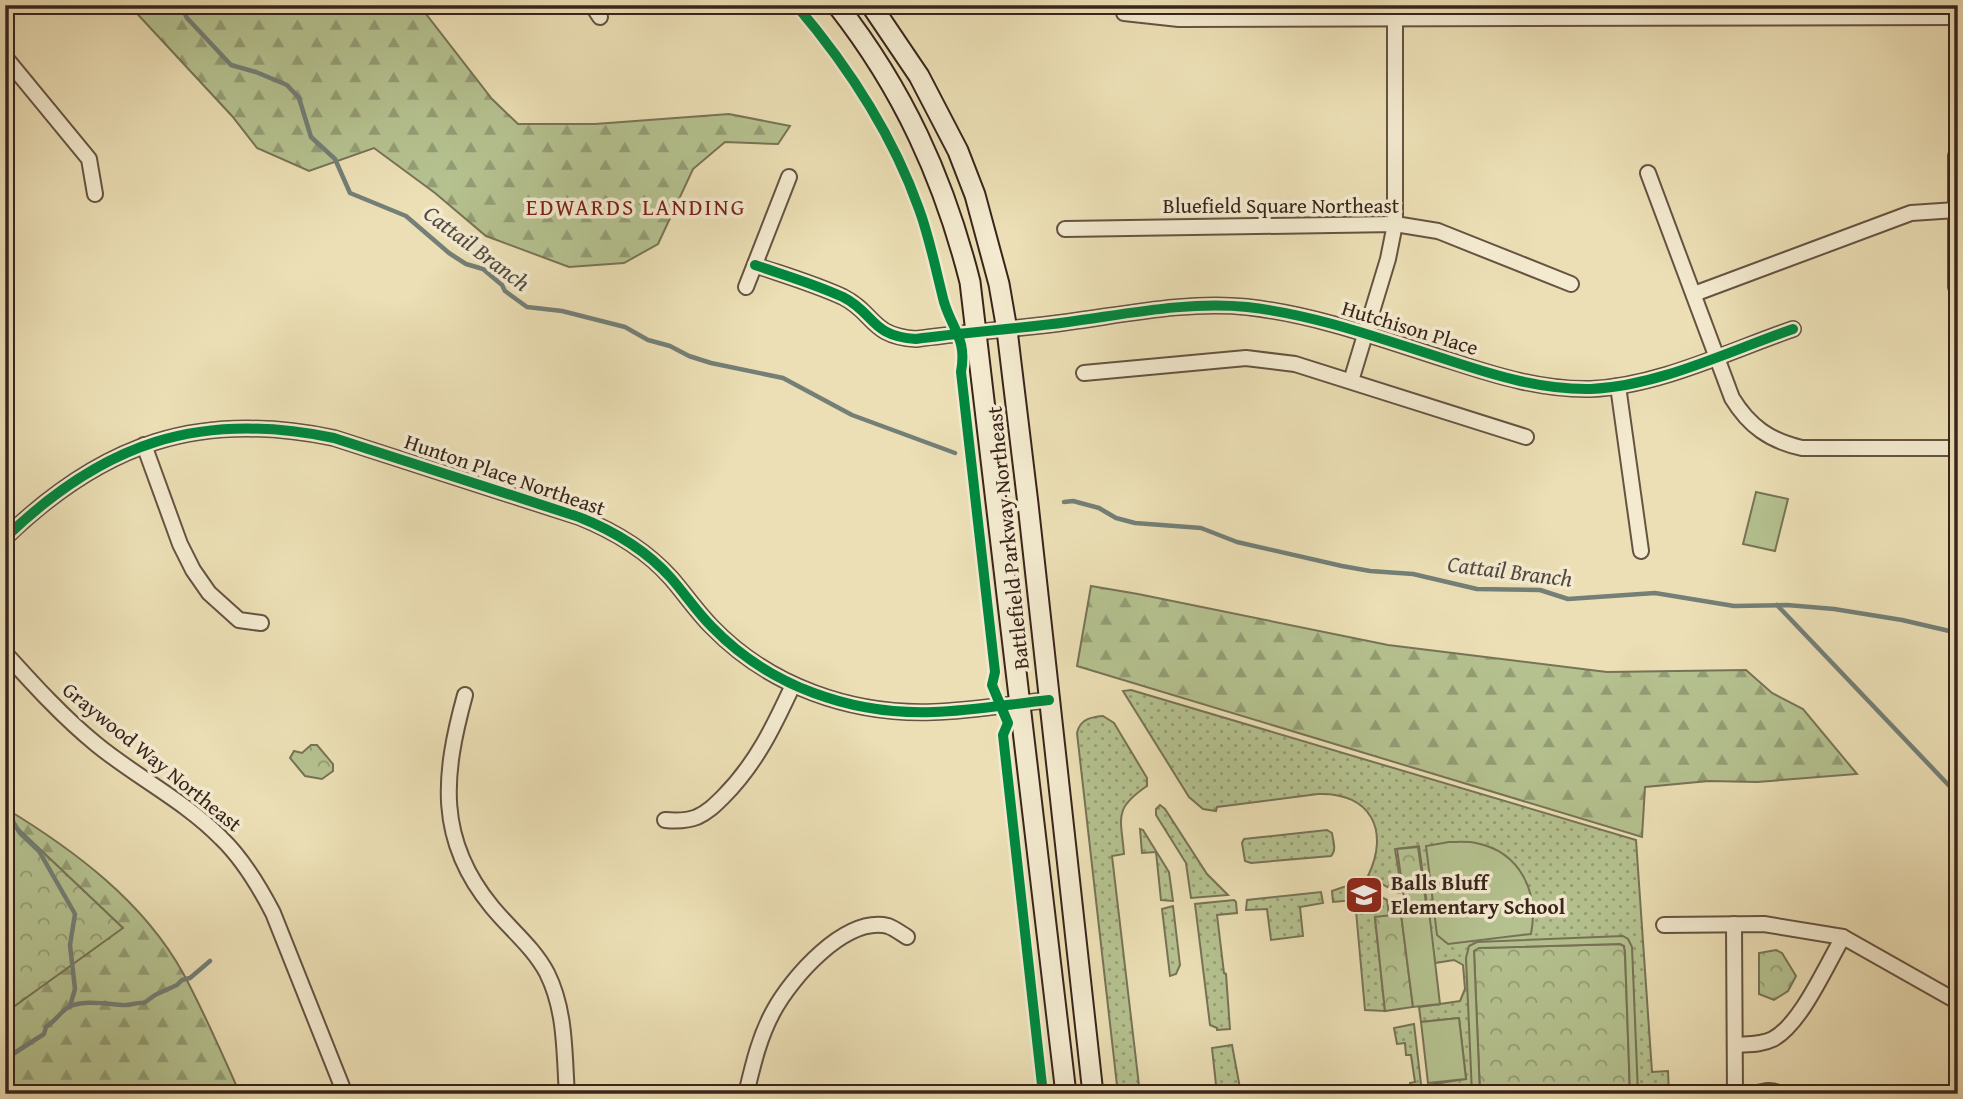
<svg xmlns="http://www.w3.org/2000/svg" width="1963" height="1099" viewBox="0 0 1963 1099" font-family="'Gentium Book Plus',serif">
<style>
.grass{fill:url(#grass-dots);stroke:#777356;stroke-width:2}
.forest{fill:url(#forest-firs);stroke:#777356;stroke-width:2}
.park{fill:url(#park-crowns);stroke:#777356;stroke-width:2}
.garden{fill:#b5c290;stroke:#777356;stroke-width:2}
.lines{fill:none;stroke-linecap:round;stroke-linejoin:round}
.stream{stroke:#737f77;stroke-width:4.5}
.street-casing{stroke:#665342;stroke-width:18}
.secondary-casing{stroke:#39241c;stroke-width:23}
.street{stroke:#f3eacf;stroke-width:14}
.secondary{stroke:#f3eacf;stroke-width:19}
.cycleway-casing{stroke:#f3eacf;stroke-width:15}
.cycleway{stroke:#00873e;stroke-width:10}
.labels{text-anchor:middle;stroke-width:7;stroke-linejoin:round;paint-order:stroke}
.street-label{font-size:21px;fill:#39241c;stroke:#f3eacf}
.poi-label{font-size:21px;font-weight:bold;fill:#39241c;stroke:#f3eacf;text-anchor:start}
.neighbourhood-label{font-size:23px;letter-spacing:2px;fill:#7a1f14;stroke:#f3eacf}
.water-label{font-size:23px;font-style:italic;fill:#514a42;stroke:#f3eacf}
</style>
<defs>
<pattern id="grass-dots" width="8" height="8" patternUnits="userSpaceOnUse" patternTransform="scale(1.75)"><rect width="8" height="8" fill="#b5c290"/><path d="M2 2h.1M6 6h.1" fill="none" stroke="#949d75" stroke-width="1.8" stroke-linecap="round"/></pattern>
<pattern id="forest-firs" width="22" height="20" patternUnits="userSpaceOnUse" patternTransform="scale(1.75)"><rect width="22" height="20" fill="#b5c290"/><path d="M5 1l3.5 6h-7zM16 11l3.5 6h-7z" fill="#949d75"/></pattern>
<pattern id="park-crowns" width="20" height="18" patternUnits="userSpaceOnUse" patternTransform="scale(1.75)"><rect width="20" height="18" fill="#b5c290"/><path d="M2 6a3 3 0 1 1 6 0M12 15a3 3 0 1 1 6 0" fill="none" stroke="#949d75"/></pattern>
</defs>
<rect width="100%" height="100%" fill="#ecdfb5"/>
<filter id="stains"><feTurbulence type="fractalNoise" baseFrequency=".00286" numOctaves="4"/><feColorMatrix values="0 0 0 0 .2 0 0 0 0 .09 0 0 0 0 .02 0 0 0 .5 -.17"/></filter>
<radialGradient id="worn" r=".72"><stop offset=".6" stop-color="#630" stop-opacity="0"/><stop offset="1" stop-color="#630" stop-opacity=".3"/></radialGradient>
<g class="grass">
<path d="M1131 690 1636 840 1652 1072 1668 1071 1669 1094H1422L1428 1085 1466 1079 1459 1018 1421 1022 1419 1007 1460 1001 1465 989 1463 965 1454 960 1435 963 1419 846 1395 849 1402 892 1398 893 1368 876C1390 831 1371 792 1318 794L1217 807 1216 811 1203 809 1189 797 1123 691Z"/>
<path d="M1103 716 1114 723 1147 778V786C1113 809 1121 817 1124 854L1112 856 1140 1094H1118L1077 733C1080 719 1091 717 1103 716Z"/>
<path d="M1160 805 1165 809 1207 874 1228 895 1191 898 1186 863 1156 815V809Z"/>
<path d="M1140 829 1143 830 1169 872 1173 901 1161 900 1156 852 1142 853Z"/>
<path d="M1327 830 1332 833C1333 841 1337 850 1331 856L1251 863 1245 861 1242 843 1244 839Z"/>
<path d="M1355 883 1387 900 1389 916 1375 918 1385 1011 1365 1010 1355 900 1333 902 1332 891Z"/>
<path d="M1321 892 1323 903 1300 907 1303 936 1271 940 1267 909 1246 910 1247 900Z"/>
<path d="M1234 900 1236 902 1237 913 1217 915 1224 973 1226 974 1230 1029 1217 1030V1028L1210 1025 1195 904Z"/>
<path d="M1173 906 1180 965 1176 974 1170 976 1162 909Z"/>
<path d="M1414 1024 1421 1084 1415 1094H1411L1410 1083 1415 1082 1411 1055H1406L1405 1043 1397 1044 1394 1028Z"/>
<path d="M1232 1045 1240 1088 1237 1089V1094H1217L1212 1048Z"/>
</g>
<g class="forest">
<path d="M129 5H419L492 99 518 124H595L729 114 790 126 778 144 725 142 693 169 658 244 624 263 569 267 486 236 435 193 374 148 309 171 257 148 232 116Z"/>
<path d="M1091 586 1138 594 1388 645 1607 672 1746 670 1772 693 1803 709 1857 774 1757 782 1709 781 1645 787 1642 837 1077 666Z"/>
<path d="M5 808C74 850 143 901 183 973 204 1012 222 1053 240 1094H5Z"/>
</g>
<g class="park">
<path d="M311 745H317L333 764V771L322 779 305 776 290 758 294 751 302 753Z"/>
<path d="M5 816 123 928 5 1013Z"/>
<path d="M1418 847 1426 903 1405 905 1397 849Z"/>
<path d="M1401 914 1413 1007 1385 1011 1375 917Z"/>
<path d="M1620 944 1624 946 1625 952 1630 1094H1480L1474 951 1478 948Z"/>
<path d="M1776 950 1782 953 1796 976 1788 991 1774 1000 1759 994V953Z"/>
</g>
<g class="garden">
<path d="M1756 492 1788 499 1775 551 1743 544Z"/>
<path d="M1449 842C1458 842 1468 841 1476 843 1521 852 1539 893 1531 934L1448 944 1437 935 1426 846Z"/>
<path d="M1429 911 1440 1004 1413 1007 1401 914Z"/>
<path d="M1623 936 1628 939 1632 947 1638 1094H1630L1625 952 1624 946 1620 944 1479 948 1474 951 1480 1094H1472L1466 958 1469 946 1477 942Z"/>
<path d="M1459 1018 1466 1079 1428 1083 1421 1022Z"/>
</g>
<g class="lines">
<g class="stream">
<path d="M181 5 187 18 231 65 256 72 287 85 299 98 311 137 335 159 350 193 406 216 449 253 466 264 483 269 502 285 505 291 527 307 562 311 625 327 648 340 670 346 689 356 711 363 783 378 852 415 955 453"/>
<path d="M1064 502 1073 501 1099 508 1116 518 1135 523 1201 528 1237 542 1342 566 1370 571 1413 574 1477 589 1540 590 1568 599 1655 593 1734 606 1787 605 1834 609 1902 620 1958 633"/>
<path d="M1777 605 1958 795"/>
<path d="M5 809 20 833 39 851 75 914 70 945 75 989 70 1006"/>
<path d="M5 1059 44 1034 46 1027C55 1021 59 1014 67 1008 80 999 108 1004 122 1005 130 1006 136 1002 144 1003L155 995 177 985 182 980 190 978 210 961"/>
</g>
<g class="street-casing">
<g id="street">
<path d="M592 5 600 17"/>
<path d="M1124 13 1179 19 1958 17"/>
<path d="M5 57 89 159 95 194"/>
<path d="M1956 156V287"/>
<path d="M1648 173 1732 398C1749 426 1770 441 1802 448H1958"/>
<path d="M1065 229 1395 224 1438 231 1571 284"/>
<path d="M755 265C784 275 815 284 843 297 875 313 870 336 916 339 966 332 1018 329 1068 322 1127 314 1188 301 1247 307 1318 315 1384 340 1451 361 1497 376 1542 390 1591 389 1659 386 1729 351 1793 329"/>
<path d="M746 287 789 177"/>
<path d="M1694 294 1911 213 1956 210"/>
<path d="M1084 373 1246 358 1295 364 1526 437"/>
<path d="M1351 381 1388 259 1395 224V5"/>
<path d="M1618 386 1641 551"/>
<path d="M144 445 180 544 193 570 209 593 239 620 261 623"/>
<path d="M5 538C103 443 199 410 334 438L579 517C614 531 646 550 671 578 685 594 697 612 712 627 769 686 851 715 933 712 971 711 1011 704 1049 700"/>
<path d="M5 653C34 685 63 717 96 744 136 777 185 801 221 838 243 859 259 886 273 913L345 1094"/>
<path d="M465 695C443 775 436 839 492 907 511 930 533 947 547 973 566 1011 564 1053 567 1094"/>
<path d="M665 820C676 821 687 821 697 817 708 812 715 805 723 797 756 764 774 726 793 685"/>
<path d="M1734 924 1735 1094"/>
<path d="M1664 925 1764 924 1843 937 1958 1002"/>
<path d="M1735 1045C1748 1044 1761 1045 1773 1039 1801 1024 1826 966 1843 937"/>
<path d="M746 1094C753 1065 759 1038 773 1012 791 978 845 916 888 926 894 928 902 934 907 937"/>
<path d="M1755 1094C1765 1091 1771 1089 1780 1094"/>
</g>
</g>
<g class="secondary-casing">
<g id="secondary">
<path d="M837 5C903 89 944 179 970 282L1066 1094"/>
<path d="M871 5 919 76 958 151 975 195 999 284 1007 330 1028 504 1093 1094"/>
</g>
</g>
<use href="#street" class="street"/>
<use href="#secondary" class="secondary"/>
<g class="cycleway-casing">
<g id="cycleway">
<path d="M796 5C848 66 892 133 919 209 930 239 936 271 944 302 953 331 967 339 961 372L995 672 992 685 1008 723 1003 735 1043 1094"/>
<path d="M755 265C784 275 815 284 843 297 875 313 870 336 916 339 966 332 1018 329 1068 322 1127 314 1188 301 1247 307 1318 315 1384 340 1451 361 1497 376 1542 390 1591 389 1659 386 1729 351 1793 329"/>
<path d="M5 538C103 443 199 410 334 438L579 517C614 531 646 550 671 578 685 594 697 612 712 627 769 686 851 715 933 712 971 711 1011 704 1049 700"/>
</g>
</g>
<use href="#cycleway" class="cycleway"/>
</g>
<defs>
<g id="school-square" transform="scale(2.0125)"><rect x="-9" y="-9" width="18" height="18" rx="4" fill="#8f2418" stroke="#f3eacf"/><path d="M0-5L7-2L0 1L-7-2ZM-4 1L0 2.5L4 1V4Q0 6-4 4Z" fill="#fff"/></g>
</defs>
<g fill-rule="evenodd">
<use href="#school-square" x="1364" y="895"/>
</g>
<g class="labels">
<g class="street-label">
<text x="1281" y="213">Bluefield Square Northeast</text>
<text transform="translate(1410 328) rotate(17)" y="7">Hutchison Place</text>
<text transform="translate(505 475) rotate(19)" y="7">Hunton Place Northeast</text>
<text transform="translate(1008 538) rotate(-96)" y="7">Battlefield Parkway Northeast</text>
<text transform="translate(152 757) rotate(39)" y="7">Graywood Way Northeast</text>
</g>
<g class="poi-label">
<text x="1391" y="890">Balls Bluff<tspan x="1391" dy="24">Elementary School</tspan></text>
</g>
<g class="neighbourhood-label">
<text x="636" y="215">EDWARDS LANDING</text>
</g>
<g class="water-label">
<text transform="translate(477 248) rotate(37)" y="8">Cattail Branch</text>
<text transform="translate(1510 571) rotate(7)" y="8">Cattail Branch</text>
</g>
</g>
<rect width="1963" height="1099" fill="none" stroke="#ecdfb5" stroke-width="28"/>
<rect x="7" y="7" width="1949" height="1085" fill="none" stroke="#39241c" stroke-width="3.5"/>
<rect x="14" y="14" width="1935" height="1071" fill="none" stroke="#39241c" stroke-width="2"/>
<rect width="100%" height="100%" filter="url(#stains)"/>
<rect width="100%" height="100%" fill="url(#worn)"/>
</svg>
